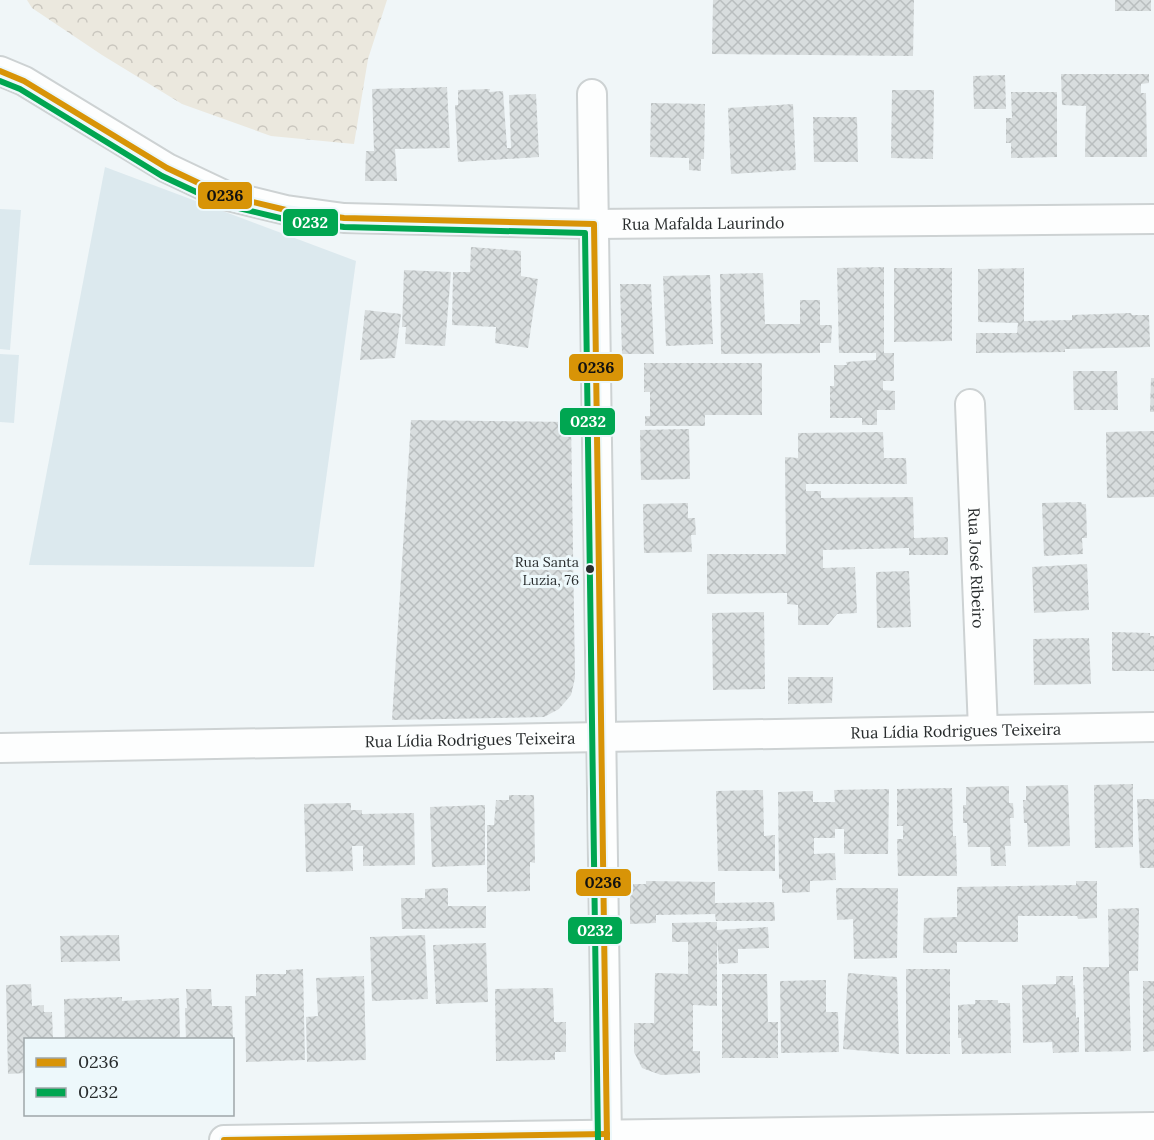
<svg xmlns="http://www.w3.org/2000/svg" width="1154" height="1140" viewBox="0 0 1154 1140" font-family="Lora,serif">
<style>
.built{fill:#dce9ee}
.forest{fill:url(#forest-crowns)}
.building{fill:url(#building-cross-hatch)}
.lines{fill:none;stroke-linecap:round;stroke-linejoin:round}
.street-casing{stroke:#cdd2d3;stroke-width:32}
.street{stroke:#fdfefe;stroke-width:28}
.bus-1-casing{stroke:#edf8fb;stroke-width:10}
.bus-2-casing{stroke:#edf8fb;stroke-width:10}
.bus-1{stroke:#d89407;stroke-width:6}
.bus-2{stroke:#00a651;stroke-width:6}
.bus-dot{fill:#282c2d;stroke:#edf8fb;stroke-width:2}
.labels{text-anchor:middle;stroke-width:6;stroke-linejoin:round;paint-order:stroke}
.bus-label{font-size:14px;fill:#282c2d;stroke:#edf8fb;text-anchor:end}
.street-label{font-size:16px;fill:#282c2d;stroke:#edf8fb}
.line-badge{stroke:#edf8fb;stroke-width:2}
.badge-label{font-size:16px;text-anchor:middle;font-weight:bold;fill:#fff}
.pale-badge-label{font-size:16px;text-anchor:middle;font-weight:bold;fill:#111}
</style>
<defs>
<pattern id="forest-crowns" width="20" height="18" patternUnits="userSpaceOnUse" patternTransform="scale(1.5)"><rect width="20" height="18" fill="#ebe8de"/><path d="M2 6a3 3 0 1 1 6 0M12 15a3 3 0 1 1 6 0" fill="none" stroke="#cac7bf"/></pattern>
<pattern id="building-cross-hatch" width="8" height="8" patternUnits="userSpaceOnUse" patternTransform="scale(1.5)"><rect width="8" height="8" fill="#d8ddde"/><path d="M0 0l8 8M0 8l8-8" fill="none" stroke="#b9bebf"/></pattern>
</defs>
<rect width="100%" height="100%" fill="#f0f6f8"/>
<g class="built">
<path d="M105 167 356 261 314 567 29 565Z"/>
<path d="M0 209 21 210 10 350 0 349Z"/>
<path d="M0 354 19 355 14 423 0 422Z"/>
</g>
<path class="forest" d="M27 0H387L368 59 354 144 271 136 182 104 102 55 32 8Z"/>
<g class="building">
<path d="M713 0H914L913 56 712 54Z"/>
<rect x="1115" y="0" width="36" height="11"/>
<path d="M1061 74H1149V83L1141 84V93H1146L1147 157H1085L1086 106 1062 105Z"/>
<path d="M1005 75 1006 109H974L973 76Z"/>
<path d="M447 87 450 148 395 149 397 181H365L366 151H374L372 89Z"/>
<path d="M490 89 489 92 503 91 507 148H511L509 95 536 94 539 157 458 162 455 105H458V90Z"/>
<path d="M892 90H934L933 159 891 158Z"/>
<path d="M1011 92H1057V157L1011 158V143H1006V118H1012Z"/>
<path d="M651 103 705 104 704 159H701V171L689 170V158L650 157Z"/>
<path d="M793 104 796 170 731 174 728 108Z"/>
<path d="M813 117H857L858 162H814Z"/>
<path d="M471 247 521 251V276L538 279 528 348 495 343 496 327 452 325 453 272H470Z"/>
<path d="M884 267V353H894V381H883V390L895 391V410H877V425H862V418H830V386H834V365H847L846 362 876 360V353H839L837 268Z"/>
<path d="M894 268H952V341L894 342Z"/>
<path d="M1024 268V321L1072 320V315L1131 313 1132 315H1149L1150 347 1065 349V352L976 353V333H1017L1018 323 978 322V269Z"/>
<path d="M404 270 451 272 445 346 405 344 406 327H402Z"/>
<path d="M763 273 765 324H800V300H820V325H832L831 343H820V353L721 354 720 274Z"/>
<path d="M710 275 713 344 666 346 663 276Z"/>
<path d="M620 284H651L654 354H622Z"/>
<path d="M365 310 401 314 395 358 360 360Z"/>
<path d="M644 363H762V415H705V426H645V416H650V392H644Z"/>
<path d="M1073 371H1117L1118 410H1074Z"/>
<path d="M1151 378H1154V412H1150Z"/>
<path d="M411 420 571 422 575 678 571 695 559 709 544 717 392 720Z"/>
<path d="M689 429 690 479 641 480 640 430Z"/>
<path d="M1154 431V497L1107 498 1106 432Z"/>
<path d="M883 432 884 458H906L907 484H806V491H821V498L913 497 914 538 948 537V555H909V548L823 550V568L855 567 857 613 837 614 828 625H798V605L787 604V593L707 594V554H786L785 457 798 458V433Z"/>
<path d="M1081 502 1082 504H1086L1087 538H1082L1083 554 1044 556 1042 503Z"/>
<path d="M688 503V518H695L696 535H691L692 552 644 553 643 504Z"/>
<path d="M1087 564 1089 610 1034 613 1032 567Z"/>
<path d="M909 571 911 627 877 628 876 572Z"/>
<path d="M764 612 765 689 713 690 712 613Z"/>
<path d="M1112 632 1150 633V636H1154V671H1112Z"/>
<path d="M1089 638 1091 684 1034 685 1033 639Z"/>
<path d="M788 677H833L832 703 788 704Z"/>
<path d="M1133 784V847L1095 848 1094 785Z"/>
<path d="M1068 785 1070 846 1028 847 1027 823H1024L1023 800H1026V786Z"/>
<path d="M1009 786V803H1013L1014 818H1010L1011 846H1005L1006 866H991L990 847H968L967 823H963V805H966V787Z"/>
<path d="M952 788 953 836H956L957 876H898L897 839H903V826H897V789Z"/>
<path d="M889 789 888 854H844V829H835V838H814V854L835 853 836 880 810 881V892L782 893V879H779L778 792 813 791V802H835L834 790Z"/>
<path d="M763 790 764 836 775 835V871H718L716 791Z"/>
<path d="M509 795H534L535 863 530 862V891L487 892V825H494L496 800H509Z"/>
<path d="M1137 799H1154V868H1140Z"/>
<path d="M351 803V810H362V814L414 813 415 865 363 866V846H352L353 871 306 872 304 804Z"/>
<path d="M485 805V865L432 867 430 807Z"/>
<path d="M646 881 715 882V903L774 902 775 921H716L715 914 656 915V923L630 924V884H646Z"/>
<path d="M1076 881H1097V918L1078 919 1077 916H1018V942H957V953H923L924 918 957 917V887L1076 885Z"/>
<path d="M448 888V906H486V928L402 929 401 898H425V889Z"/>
<path d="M836 888H898L897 958 854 959 853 919 837 920Z"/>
<path d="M1139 908 1138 971H1129L1131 1051 1085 1052 1083 967H1109L1108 909Z"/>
<path d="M717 922V930L768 927 769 948 738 949V963L719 964 717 939V1006L693 1005V1051H700V1073L661 1075 642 1068 634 1052V1023H654L655 973 688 974V942H672V923Z"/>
<path d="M119 935 120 961 61 962 60 936Z"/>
<path d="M425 935 428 999 372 1001 370 937Z"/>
<path d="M486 943 488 1002 436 1004 433 945Z"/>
<path d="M303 969 305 1060 246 1062 245 996H256V974H286V970Z"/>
<rect x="906" y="969" width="44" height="85"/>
<path d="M848 973 897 977 899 1054 843 1049Z"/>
<path d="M722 974H767L768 1022H778V1058H722Z"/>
<path d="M364 976 366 1060 307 1062 306 1017 318 1016 316 978Z"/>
<path d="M1056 976H1073V985H1075L1076 1018 1079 1017V1052L1053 1053 1052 1042 1023 1043 1022 985 1056 984Z"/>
<path d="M826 980V1012H838L839 1052 781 1053 780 981Z"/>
<path d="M1143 981H1154V1051L1143 1052Z"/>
<path d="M31 984 32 1006 44 1005V1012H52L53 1040H26V1073L8 1074 6 985Z"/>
<path d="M553 988 554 1022H566V1052H555V1060L496 1061 495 989Z"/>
<path d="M186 989H211L212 1006H232L233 1040H186L185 1008H187Z"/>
<path d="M122 997V1001L179 998 180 1040H65L64 999Z"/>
<path d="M975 1000H998V1003H1010L1011 1053 962 1054 961 1038H958V1005L975 1004Z"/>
</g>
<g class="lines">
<g class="street-casing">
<g id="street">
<path id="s1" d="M0 71 24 81 167 168 224 195 286 210 344 218 594 224 1154 219"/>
<path d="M592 94 607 1140"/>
<path id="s2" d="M970 404 983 730"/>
<path id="s3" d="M0 748 1154 727"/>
<path d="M224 1140 1154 1127"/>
</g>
</g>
<use href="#street" class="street"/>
<g class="bus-1-casing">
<g id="bus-1">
<path d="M0 71 24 81 167 168 224 195 286 210 344 218 594 224 607 1140"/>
<path d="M224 1140 607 1134"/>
</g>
</g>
<g class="bus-2-casing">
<path id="bus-2" d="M0 81 20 89 162 176 222 204 284 219 344 227 585 233 598 1140"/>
</g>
<use href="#bus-1" class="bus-1"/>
<use href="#bus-2" class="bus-2"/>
</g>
<circle class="bus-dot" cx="590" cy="569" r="5"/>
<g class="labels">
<g class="bus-label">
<text x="579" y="567">Rua Santa<tspan x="579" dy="18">Luzia, 76</tspan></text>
</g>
<g class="street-label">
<text dy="6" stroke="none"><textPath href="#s1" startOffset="738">Rua Mafalda Laurindo</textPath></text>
<text dy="6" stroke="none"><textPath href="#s2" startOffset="164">Rua José Ribeiro</textPath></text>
<text dy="6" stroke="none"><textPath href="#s3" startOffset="956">Rua Lídia Rodrigues Teixeira</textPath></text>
<text dy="6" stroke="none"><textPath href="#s3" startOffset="470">Rua Lídia Rodrigues Teixeira</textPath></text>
</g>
</g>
<g class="line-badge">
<rect x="197" y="181" width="56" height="29" rx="6" fill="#d89407"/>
<rect x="282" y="208" width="57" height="29" rx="6" fill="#00a651"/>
<rect x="568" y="353" width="56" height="29" rx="6" fill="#d89407"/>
<rect x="559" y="407" width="57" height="29" rx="6" fill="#00a651"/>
<rect x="575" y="868" width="57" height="29" rx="6" fill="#d89407"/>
<rect x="567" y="916" width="56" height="29" rx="6" fill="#00a651"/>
</g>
<g class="badge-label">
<text x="310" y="228">0232</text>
<text x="588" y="427">0232</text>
<text x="595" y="936">0232</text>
</g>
<g class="pale-badge-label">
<text x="225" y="201">0236</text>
<text x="596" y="373">0236</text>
<text x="603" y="888">0236</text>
</g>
<rect x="24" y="1038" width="210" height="78" fill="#edf8fb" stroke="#9ea6a9" stroke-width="1.5"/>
<rect x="36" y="1058" width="30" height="9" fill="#d89407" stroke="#9ea6a9" stroke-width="1.5"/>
<text x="78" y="1068" font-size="18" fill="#282c2d">0236</text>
<rect x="36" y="1088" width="30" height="9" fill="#00a651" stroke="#9ea6a9" stroke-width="1.5"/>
<text x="78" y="1098" font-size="18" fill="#282c2d">0232</text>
</svg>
